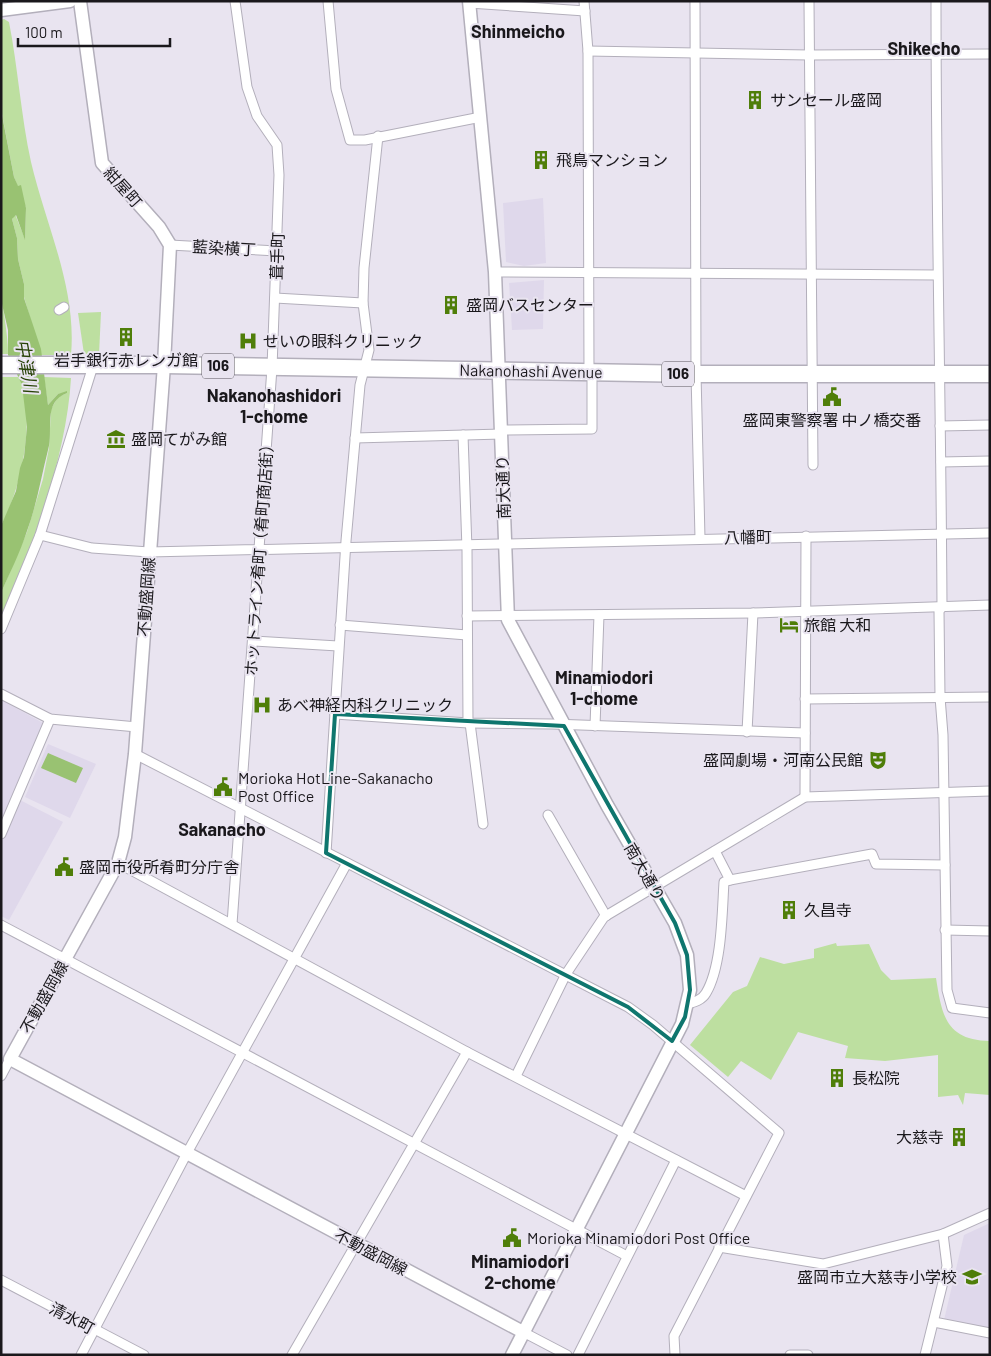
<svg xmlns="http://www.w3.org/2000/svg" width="991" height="1356" viewBox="0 0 991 1356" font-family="Barlow,'Noto Sans JP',sans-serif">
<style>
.built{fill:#dfd8eb}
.green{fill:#bddfa0}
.water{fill:#99c272}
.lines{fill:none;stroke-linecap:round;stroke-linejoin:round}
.street-casing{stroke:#b3afbb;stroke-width:11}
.secondary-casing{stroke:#b3afbb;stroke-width:15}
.highway-casing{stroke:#b3afbb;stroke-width:19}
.street{stroke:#fff;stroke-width:9}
.secondary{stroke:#fff;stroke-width:12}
.highway{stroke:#fff;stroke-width:16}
.marked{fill:none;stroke:#0f766e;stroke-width:4;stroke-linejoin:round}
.labels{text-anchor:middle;stroke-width:4;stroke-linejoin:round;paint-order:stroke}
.shield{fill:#e9e4f0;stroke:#58555c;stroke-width:1}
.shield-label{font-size:15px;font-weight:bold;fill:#1a181c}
.poi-label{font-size:16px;fill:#1a181c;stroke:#e9e4f0;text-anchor:start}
.street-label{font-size:16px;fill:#1a181c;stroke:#e9e4f0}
.neighbourhood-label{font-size:18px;font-weight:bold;fill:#1a181c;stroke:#e9e4f0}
.water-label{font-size:18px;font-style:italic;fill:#294308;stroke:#e9e4f0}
</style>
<rect width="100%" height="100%" fill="#e9e4f0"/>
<g class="built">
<path d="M543 198 546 263 524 266 506 262 503 203Z"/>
<path d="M544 280 543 329 512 330 509 283Z"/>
<path d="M1 700 45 724 1 824Z"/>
<path d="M48 744 96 764 70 818 25 797Z"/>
<path d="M20 800 63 822 9 920 1 916V843Z"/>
<path d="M990 1223V1329L944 1320 964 1235Z"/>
</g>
<g class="green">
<path d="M4 19 9 22C18 68 21 116 31 162 46 226 77 288 71 355H41L24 297V284L18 259 17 238 12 219 15 214 25 239 26 208 14 177 1 109V20Z"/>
<path d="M1 285C2 309 8 331 8 354H1Z"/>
<path d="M101 312 99 355 84 354 78 313Z"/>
<path d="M1 377H19C37 417 21 489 1 526Z"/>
<path d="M44 377 71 378C67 451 34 550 1 616V593L27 532 43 479 49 448 51 409 58 397 67 393 58 394 48 405Z"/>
<path d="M836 943 837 946 869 944 881 970 891 980 936 978C942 1016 946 1040 990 1041V1095L965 1093 963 1105 958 1095 938 1097V1055L885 1061 845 1058 848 1046 798 1032 771 1080 741 1061 728 1077 690 1045 733 992 747 986 760 957 784 964 814 958V949Z"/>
</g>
<g class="water">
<path d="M1 110 14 177 18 186 21 185 26 208 25 240 16 215 12 219 17 238 18 259 24 284V298L41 349 48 405 58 394 67 391V393C42 402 54 430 48 450 41 477 37 504 27 531 20 553 10 572 1 593V526L16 491 20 468 24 457 27 427 22 385 8 355V330L2 304Z"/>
<path d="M48 753 83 768 76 783 41 768Z"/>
</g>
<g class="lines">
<g class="street-casing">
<g id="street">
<path d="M328 1 336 89 350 140H365L481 117"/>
<path d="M584 1 588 51 589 372"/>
<path d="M695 1 696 374 700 538"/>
<path d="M809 1 813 465"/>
<path d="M936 1C936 203 941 405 942 607L939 611 940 697 943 735 947 990 952 1008 990 1013"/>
<path d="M469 3 585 11"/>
<path d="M588 51 809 55 990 54"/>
<path d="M170 245 277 251"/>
<path d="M495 272 937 275"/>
<path d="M275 298 363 303"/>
<path d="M59 310 64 307"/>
<path d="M940 426 990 425"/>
<path d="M501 430 592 429V372"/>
<path d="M463 435 467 549 468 723"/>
<path d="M355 438 502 434"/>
<path d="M941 462 990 461"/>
<path d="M40 535 92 548 149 552 990 533"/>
<path d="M467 616 753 613 990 605"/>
<path d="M340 625 467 635"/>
<path d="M1 629 40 535 93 366"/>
<path d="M253 641 338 646"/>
<path d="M1 694 50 719 137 727"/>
<path d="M805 699 990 697"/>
<path d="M335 714 468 723 552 724 805 733"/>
<path d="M470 723 483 824"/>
<path d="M595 726 599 615"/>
<path d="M747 732 753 613"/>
<path d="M135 754 628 1007 653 1025 779 1133 674 1336 675 1355"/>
<path d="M805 797 806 536"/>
<path d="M548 815 606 916"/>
<path d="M1 834 50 719"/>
<path d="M326 853 346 541 360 385 369 350 363 303 364 268 378 136"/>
<path d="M118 863 467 1052 746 1196"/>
<path d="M730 880 872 854 876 864 945 865"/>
<path d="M232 924 272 368 279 175 277 145 257 116 247 87 235 1"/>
<path d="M1 925 627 1256"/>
<path d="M945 930 990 931"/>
<path d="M687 1004C695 1002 702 1000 706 993 722 966 722 913 724 882L730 880 715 851"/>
<path d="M1 1076 10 1059"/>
<path d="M516 1076 566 974 604 917 805 797 990 791"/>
<path d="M719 1247 823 1264 943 1234 990 1213"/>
<path d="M1 1280 144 1355"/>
<path d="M934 1322 990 1333"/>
<path d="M523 1332 567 1355"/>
<path d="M81 1355 187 1153 347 863"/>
<path d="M292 1355 467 1052"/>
<path d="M578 1355 676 1160"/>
<path d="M790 1355H808"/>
<path d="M925 1355 947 1266 943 1234"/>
</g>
</g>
<g class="secondary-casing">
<g id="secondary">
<path d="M80 1 102 163 159 227 170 245 164 365 135 754 125 837 118 863 10 1059 523 1332"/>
<path d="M469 1 495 272 508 620 607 805 675 923 687 955 690 990 682 1024 512 1355"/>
<path d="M1 10 70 1"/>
</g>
</g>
<g class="highway-casing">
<path id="highway" d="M1 365H164L696 374H990"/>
</g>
<use href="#street" class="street"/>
<use href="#secondary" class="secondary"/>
<use href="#highway" class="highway"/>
</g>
<path class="marked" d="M335 714 564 726 675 923 687 955 690 990 685 1017 672 1041 628 1007 326 853Z"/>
<defs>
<g id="building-bare" transform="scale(1.5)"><path d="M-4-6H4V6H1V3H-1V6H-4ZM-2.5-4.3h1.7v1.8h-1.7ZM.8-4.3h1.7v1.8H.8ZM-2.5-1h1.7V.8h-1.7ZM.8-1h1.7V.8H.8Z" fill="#4f7e09" stroke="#e9e4f0" stroke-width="2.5" paint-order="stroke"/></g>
<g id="hospital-bare" transform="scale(1.5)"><path d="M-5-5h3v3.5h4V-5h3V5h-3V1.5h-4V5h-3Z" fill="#4f7e09" stroke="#e9e4f0" stroke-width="2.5" paint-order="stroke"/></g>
<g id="civic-bare" transform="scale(1.5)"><path d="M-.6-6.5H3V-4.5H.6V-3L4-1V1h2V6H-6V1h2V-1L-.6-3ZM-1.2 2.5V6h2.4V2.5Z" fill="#4f7e09" stroke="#e9e4f0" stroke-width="2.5" paint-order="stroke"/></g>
<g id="museum-bare" transform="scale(1.5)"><path d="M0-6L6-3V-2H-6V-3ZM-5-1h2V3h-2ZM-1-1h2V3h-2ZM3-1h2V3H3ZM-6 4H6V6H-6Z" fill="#4f7e09" stroke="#e9e4f0" stroke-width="2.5" paint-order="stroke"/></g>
<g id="hotel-bare" transform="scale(1.5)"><path d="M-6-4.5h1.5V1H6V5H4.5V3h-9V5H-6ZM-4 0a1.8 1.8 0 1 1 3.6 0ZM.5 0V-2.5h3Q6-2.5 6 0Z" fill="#4f7e09" stroke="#e9e4f0" stroke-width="2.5" paint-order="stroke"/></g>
<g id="theatre-bare" transform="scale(1.5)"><path d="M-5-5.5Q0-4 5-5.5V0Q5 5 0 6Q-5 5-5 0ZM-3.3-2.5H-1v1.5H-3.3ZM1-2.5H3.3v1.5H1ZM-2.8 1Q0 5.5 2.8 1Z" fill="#4f7e09" stroke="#e9e4f0" stroke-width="2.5" paint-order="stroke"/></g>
<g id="school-bare" transform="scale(1.5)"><path d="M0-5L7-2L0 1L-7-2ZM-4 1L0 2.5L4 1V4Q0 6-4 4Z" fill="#4f7e09" stroke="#e9e4f0" stroke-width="2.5" paint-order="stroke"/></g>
</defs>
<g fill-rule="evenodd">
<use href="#building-bare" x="755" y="100"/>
<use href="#building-bare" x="541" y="160"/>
<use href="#building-bare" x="451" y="305"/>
<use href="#building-bare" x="126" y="337"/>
<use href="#hospital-bare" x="248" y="341"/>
<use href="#civic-bare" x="832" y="397"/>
<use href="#museum-bare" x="116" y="439"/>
<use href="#hotel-bare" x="789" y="625"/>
<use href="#hospital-bare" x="262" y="705"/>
<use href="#theatre-bare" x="878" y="760"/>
<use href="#civic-bare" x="223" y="787"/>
<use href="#civic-bare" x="64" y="867"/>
<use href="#building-bare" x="789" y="910"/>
<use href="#building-bare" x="837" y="1078"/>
<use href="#building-bare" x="959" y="1137"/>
<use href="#civic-bare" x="512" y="1238"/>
<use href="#school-bare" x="972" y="1277"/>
</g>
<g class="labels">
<g class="shield">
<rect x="202" y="353.5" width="32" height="25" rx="4"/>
<rect x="662" y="361.5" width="32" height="25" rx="4"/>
</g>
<g class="shield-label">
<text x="218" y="371">106</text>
<text x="678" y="379">106</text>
</g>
<g class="poi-label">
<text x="770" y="106">サンセール盛岡</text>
<text x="556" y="166">飛鳥マンション</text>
<text x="466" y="311">盛岡バスセンター</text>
<text x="263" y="347">せいの眼科クリニック</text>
<text x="126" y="366" text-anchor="middle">岩手銀行赤レンガ館</text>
<text x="832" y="426" text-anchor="middle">盛岡東警察署 中ノ橋交番</text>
<text x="131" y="445">盛岡てがみ館</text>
<text x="804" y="631">旅館 大和</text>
<text x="277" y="711">あべ神経内科クリニック</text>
<text x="863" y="766" text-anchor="end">盛岡劇場・河南公民館</text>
<text x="238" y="784">Morioka HotLine-Sakanacho<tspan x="238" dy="18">Post Office</tspan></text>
<text x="79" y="873">盛岡市役所肴町分庁舎</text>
<text x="804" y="916">久昌寺</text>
<text x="852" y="1084">長松院</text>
<text x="944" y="1143" text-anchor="end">大慈寺</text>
<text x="527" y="1244">Morioka Minamiodori Post Office</text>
<text x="957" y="1283" text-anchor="end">盛岡市立大慈寺小学校</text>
</g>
<g class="street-label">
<text transform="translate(123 187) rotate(48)" y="6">紺屋町</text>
<text transform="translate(224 248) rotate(3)" y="6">藍染横丁</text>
<text transform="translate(277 256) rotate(-88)" y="6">葺手町</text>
<text transform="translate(531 371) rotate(1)" y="6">Nakanohashi Avenue</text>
<text transform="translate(503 487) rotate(-92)" y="6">南大通り</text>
<text transform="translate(748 537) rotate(-1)" y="6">八幡町</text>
<text transform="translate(259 556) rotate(-86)" y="6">ホットライン肴町（肴町商店街）</text>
<text transform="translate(146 597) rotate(-86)" y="6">不動盛岡線</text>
<text transform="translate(645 872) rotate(60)" y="6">南大通り</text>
<text transform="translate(44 997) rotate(-61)" y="6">不動盛岡線</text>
<text transform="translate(371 1252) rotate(28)" y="6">不動盛岡線</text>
<text transform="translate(72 1318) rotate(28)" y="6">清水町</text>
</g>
<g class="neighbourhood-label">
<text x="518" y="38">Shinmeicho</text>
<text x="924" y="55">Shikecho</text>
<text x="274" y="402">Nakanohashidori<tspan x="274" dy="21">1-chome</tspan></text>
<text x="604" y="684">Minamiodori<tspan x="604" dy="21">1-chome</tspan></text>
<text x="222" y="836">Sakanacho</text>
<text x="520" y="1268">Minamiodori<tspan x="520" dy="21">2-chome</tspan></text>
</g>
<g class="water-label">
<text transform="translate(26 366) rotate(80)" y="6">中津川</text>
</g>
</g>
<rect width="991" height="1356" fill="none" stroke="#1a181c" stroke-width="5"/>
<path d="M18 38v8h152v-8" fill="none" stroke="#1a181c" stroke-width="2.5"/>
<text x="25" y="38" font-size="15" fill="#1a181c" stroke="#e9e4f0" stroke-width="4" paint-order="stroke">100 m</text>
</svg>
